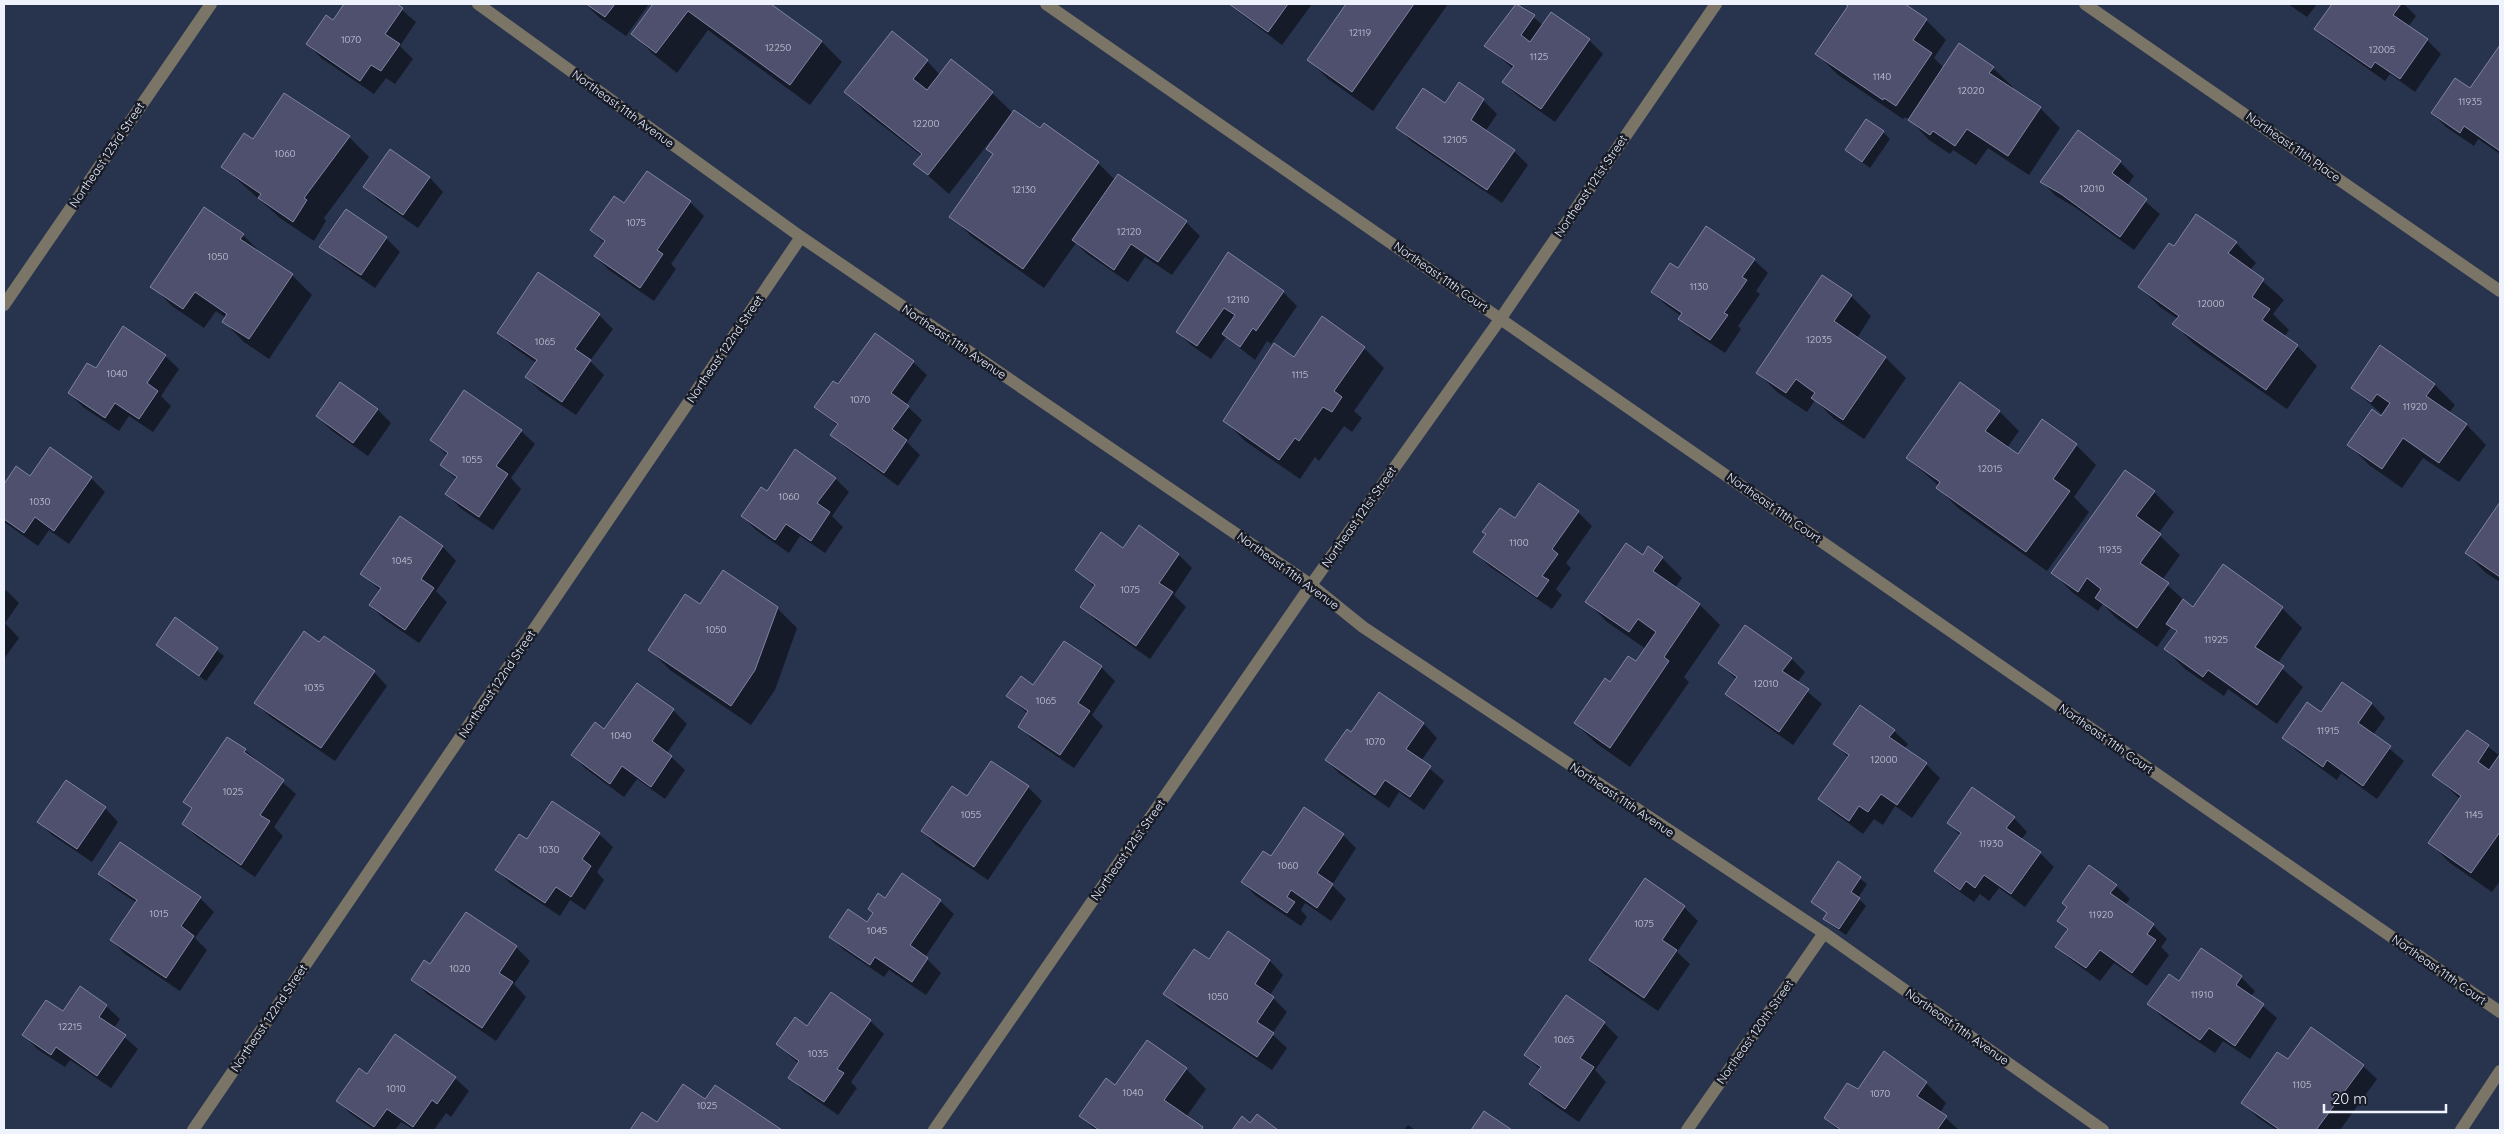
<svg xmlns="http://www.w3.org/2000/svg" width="2504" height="1134" viewBox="0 0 2504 1134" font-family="Quicksand,sans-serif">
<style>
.shadow{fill:#0007}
.building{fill:#4e506e;stroke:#8183a4}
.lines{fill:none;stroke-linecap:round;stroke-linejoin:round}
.minor{stroke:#7b7567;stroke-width:12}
.labels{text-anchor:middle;stroke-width:5;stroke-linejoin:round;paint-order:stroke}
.number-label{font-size:10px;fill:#c5cad9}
.street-label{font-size:12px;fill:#edf2fd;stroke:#161b27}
</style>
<rect width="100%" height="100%" fill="#28334d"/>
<g class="shadow">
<path d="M346 4H395L416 22 400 46 413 59 395 84 386 78 374 94 321 58 308 44 333 22Z"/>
<path d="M585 4H649L626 36 600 18Z"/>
<path d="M655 4H769L822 42 842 62 810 105 708 30 677 73 653 54 633 34Z"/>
<path d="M1228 4H1312L1282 45Z"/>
<path d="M1347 4H1448L1373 111 1328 79 1308 59Z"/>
<path d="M1517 4 1543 25 1551 14 1589 40 1603 54 1555 122 1517 95 1503 82 1513 69 1486 45Z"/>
<path d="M1847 4H1903L1926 20 1946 40 1934 58 1944 68H1993L2013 87 2012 89 2040 108 2060 128 2029 175 1988 148 1976 165 1953 150 1950 154 1929 140 1910 120 1905 117 1903 119 1837 74 1817 54 1849 7Z"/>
<path d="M2288 4H2317L2307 17Z"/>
<path d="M2333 4H2404L2416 16 2408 27 2427 40 2441 54 2415 92 2390 74 2385 81 2330 42 2316 28Z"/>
<path d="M2500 47V154L2478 139 2474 146 2446 127 2432 113 2471 90Z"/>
<path d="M927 61 940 75 951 61 992 93 1013 113 1098 163 1115 180 1186 222 1200 236 1172 275 1145 257 1128 282 1087 254 1076 243 1044 288 971 236 951 216 994 155 993 141 991 140 949 194 915 164 922 156 865 112 845 91Z"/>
<path d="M1459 84 1483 100 1497 114 1485 132 1514 151 1528 165 1502 203 1411 141 1398 127 1445 105Z"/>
<path d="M284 95 349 137 369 157 324 218 326 221 314 241 280 218 223 167 254 141Z"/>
<path d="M1883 132 1890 139 1870 168 1846 150Z"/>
<path d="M391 151 430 178 443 192 418 228 379 201 365 187Z"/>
<path d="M2120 162 2134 176 2127 186 2160 214 2134 250 2076 208 2056 196 2042 182Z"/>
<path d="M690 202 704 216 671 264 676 269 654 301 609 270 595 256 604 243 591 230 625 205Z"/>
<path d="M243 235 263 255 292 275 312 295 269 359 244 342 224 322 226 318 216 311 204 328 172 306 152 286Z"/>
<path d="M386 238 400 252 375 288 335 260 321 246Z"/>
<path d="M2236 243 2256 263 2250 270 2284 300 2273 314 2289 330 2284 337 2297 346 2317 366 2287 409 2194 344 2174 324 2178 319 2160 307 2140 287 2174 247Z"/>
<path d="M1228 254 1283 292 1297 306 1271 344 1267 341 1255 360 1226 337 1211 359 1191 345 1177 332Z"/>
<path d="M1754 260 1768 273 1756 291 1760 294 1738 326 1741 329 1725 353 1693 332 1680 318 1681 316 1666 305 1652 292 1678 270Z"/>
<path d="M539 274 599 315 613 329 590 361 604 375 576 415 540 391 526 377 536 363 512 346 499 333Z"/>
<path d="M1823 277 1851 296 1871 316 1857 338 1886 358 1906 378 1864 439 1833 418 1815 400 1807 412 1777 392 1757 372Z"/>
<path d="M2380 347 2435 385 2455 405 2449 413 2466 424 2486 445 2459 482 2423 458 2402 488 2369 465 2349 445 2383 415 2352 388Z"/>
<path d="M1364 348 1384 368 1354 411 1362 418 1352 432 1344 426 1319 461 1315 457 1300 479 1245 441 1225 421 1294 359Z"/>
<path d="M165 356 179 369 161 396 171 406 153 432 129 416 119 431 83 407 69 393 96 370Z"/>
<path d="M913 362 927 375 906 405 922 420 907 442 920 455 898 486 846 448 832 434 838 426 816 407 839 386Z"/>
<path d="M341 383 378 410 391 423 368 456 331 430 317 416Z"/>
<path d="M1999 411 2019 431 2007 448 2018 456 2076 445 2096 465 2074 497 2089 512 2047 571 1958 508 1938 488 1939 486 1907 458Z"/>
<path d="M521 431 535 444 511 478 521 489 493 530 460 508 447 494 457 480 441 465 448 456 431 440Z"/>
<path d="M50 449 91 478 105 492 69 544 49 530 38 546 4 522V486L17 468 31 478Z"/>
<path d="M835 478 849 492 832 516 843 527 825 553 800 536 789 553 756 530 742 516 767 492Z"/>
<path d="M2154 492 2174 512 2158 534 2180 555 2162 580 2188 604 2194 609 2282 608 2302 628 2277 664 2303 687 2277 724 2228 689 2224 696 2185 669 2165 649 2177 633 2171 627 2157 647 2116 618 2103 604 2098 611 2073 593 2053 573Z"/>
<path d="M2500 504V582L2486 573 2466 553Z"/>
<path d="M1578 512 1592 526 1566 563 1571 568 1556 589 1562 595 1552 609 1489 566 1475 552 1515 520Z"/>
<path d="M401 518 443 547 456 561 436 591 447 602 419 643 384 619 370 605 381 591 362 574Z"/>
<path d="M1139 527 1179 555 1192 568 1174 595 1186 607 1150 659 1095 620 1082 606 1095 588 1077 570 1124 550Z"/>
<path d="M1643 556 1662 558 1682 578 1675 588 1700 605 1720 625 1684 677 1689 682 1630 767 1596 743 1575 723 1611 683 1636 663 1646 649 1607 622 1587 602Z"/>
<path d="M6 590 19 603 5 623 19 638 4 659V594Z"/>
<path d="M777 608 797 628 775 690 751 725 670 670 650 650Z"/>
<path d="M176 619 224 656 206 681 157 645Z"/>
<path d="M1064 642 1101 667 1115 681 1092 715 1103 726 1074 768 1033 740 1019 726 1028 714 1008 696 1034 687Z"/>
<path d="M320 644 374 672 387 686 335 761 269 716 256 703Z"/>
<path d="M1791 658 1805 672 1797 683 1822 704 1793 745 1740 707 1726 694 1736 679 1719 663Z"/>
<path d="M637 684 673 710 687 724 667 753 685 770 665 799 637 779 624 797 586 769 572 755 604 730Z"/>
<path d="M2342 684 2372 704 2385 718 2373 735 2404 761 2377 799 2341 773 2337 780 2297 751 2284 737 2321 714Z"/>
<path d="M1379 694 1424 724 1437 738 1421 761 1444 781 1424 810 1399 792 1389 808 1340 774 1326 760 1351 734Z"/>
<path d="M1894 731 1908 744 1904 749 1926 764 1940 778 1912 818 1895 806 1883 825 1874 819 1863 834 1833 812 1820 799 1849 758 1835 744Z"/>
<path d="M2468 731 2500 756V881L2492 892 2450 863 2430 843 2460 799 2434 775Z"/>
<path d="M245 750 296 794 274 827 283 836 255 877 197 837 183 824 193 810 185 802Z"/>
<path d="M1028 787 1042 801 988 880 936 845 922 831 967 798Z"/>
<path d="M105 808 118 822 92 862 52 835 38 821Z"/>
<path d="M2014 818 2027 832 2021 840 2040 853 2054 867 2025 907 1999 888 1989 901 1980 894 1974 902 1949 884 1936 871 1960 835 1948 823Z"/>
<path d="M599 834 613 847 597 872 604 880 585 910 570 900 560 916 511 884 497 870 528 841Z"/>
<path d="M1343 835 1356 848 1332 885 1346 899 1331 921 1305 903 1301 910 1307 917 1301 926 1256 896 1242 882 1272 858Z"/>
<path d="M1839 863 1867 884 1858 898 1866 906 1846 935 1831 925 1825 919 1828 914 1813 902Z"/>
<path d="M99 874 200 898 214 912 195 938 207 950 180 991 125 954 111 940 137 903 113 887Z"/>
<path d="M1645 880 1684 907 1698 921 1677 952 1690 964 1658 1011 1604 974 1590 960Z"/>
<path d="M2116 886 2130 899 2125 905 2153 925 2167 939 2161 947 2169 955 2147 986 2114 963 2100 981 2071 960 2057 947 2068 931 2058 921 2068 908Z"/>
<path d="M885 900 940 901 954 914 925 957 941 973 926 995 889 970 884 977 844 950 830 936 867 924Z"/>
<path d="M1229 933 1270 961 1283 975 1270 995 1287 1012 1272 1034 1287 1048 1272 1070 1179 1008 1165 994 1210 960Z"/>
<path d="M516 947 530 961 514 984 526 997 496 1041 426 993 413 979 431 966Z"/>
<path d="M2241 977 2255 991 2251 996 2277 1018 2250 1059 2223 1041 2215 1053 2163 1018 2149 1004 2179 982Z"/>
<path d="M106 1006 120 1019 114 1028 138 1049 111 1088 70 1060 65 1067 37 1049 24 1035 63 1013Z"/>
<path d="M870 1021 884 1034 851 1082 857 1088 838 1115 803 1091 790 1077 799 1064 777 1044 808 1028Z"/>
<path d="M1604 1023 1618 1037 1595 1070 1606 1082 1579 1122 1544 1098 1531 1084 1541 1070 1525 1055Z"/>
<path d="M2363 1066 2377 1079 2340 1130H2276L2257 1117 2243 1103Z"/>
<path d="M1186 1069 1206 1089 1186 1117 1204 1130H1095L1081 1116 1115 1087Z"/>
<path d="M367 1076 455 1078 469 1091 451 1117 446 1113 434 1130H414L401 1122 395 1130H374L351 1114 338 1101Z"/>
<path d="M1926 1083 1946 1103 1940 1113 1959 1130H1838L1825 1118 1858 1091Z"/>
<path d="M715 1086 780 1130H631L642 1114 657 1124 705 1100Z"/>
<path d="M1408 1125 1415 1130H1404Z"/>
</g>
<g class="building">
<path d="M344 4H397L403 8 385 34 400 44 381 71 371 65 360 81 306 44 326 15 333 20Z"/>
<path d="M586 4H615L605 17Z"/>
<path d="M653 4H771L822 41 790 85 688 11 656 53 631 34Z"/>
<path d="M1229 4H1288L1268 32Z"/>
<path d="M1346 4H1414L1352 92 1307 60Z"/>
<path d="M1516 4 1535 15 1521 35 1530 42 1551 12 1590 39 1541 109 1502 82 1514 66 1484 46Z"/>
<path d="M1845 4H1905L1927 19 1913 40 1932 53 1896 106 1884 98 1883 100 1815 54 1848 6Z"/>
<path d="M2332 4H2401L2393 15 2428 39 2400 79 2375 62 2371 68 2314 29Z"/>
<path d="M892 31 928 60 913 79 927 90 951 59 993 92 928 175 913 164 922 154 844 92Z"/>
<path d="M1959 43 1994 67 1989 73 2041 107 2008 156 1967 129 1955 146 1933 131 1930 135 1908 120Z"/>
<path d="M2500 45V151L2464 126 2460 133 2431 113 2455 78 2470 88Z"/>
<path d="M1459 82 1484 99 1471 120 1515 150 1487 190 1396 128 1423 88 1445 103Z"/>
<path d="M284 93 350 136 304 198 307 200 293 222 258 198 261 194 221 167 244 133 253 139Z"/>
<path d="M1014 110 1040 128 1044 123 1099 162 1023 269 949 217 993 154 986 149Z"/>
<path d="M1866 119 1884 131 1862 162 1845 150Z"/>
<path d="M2078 130 2121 161 2112 173 2147 199 2120 237 2061 194 2040 182Z"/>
<path d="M390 149 430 177 403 215 363 187Z"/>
<path d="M647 171 691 201 657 250 663 254 640 288 594 256 605 241 590 230 614 196 624 203Z"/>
<path d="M1118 174 1187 221 1158 262 1131 244 1114 270 1072 240Z"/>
<path d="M204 207 244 234 240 239 293 274 249 339 222 322 227 314 195 292 183 309 150 287Z"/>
<path d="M346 209 387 237 361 275 319 247Z"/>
<path d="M2196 214 2237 242 2228 253 2264 279 2252 297 2270 309 2262 320 2298 345 2266 390 2172 324 2179 316 2138 287 2169 243 2174 246Z"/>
<path d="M1706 226 1755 259 1742 277 1747 280 1724 313 1728 315 1710 340 1678 319 1682 313 1651 292 1670 263 1678 268Z"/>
<path d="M1228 252 1284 291 1256 331 1253 328 1240 347 1222 334 1235 315 1224 308 1197 346 1176 332Z"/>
<path d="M538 272 600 314 575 349 591 360 562 402 525 377 537 360 497 333Z"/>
<path d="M1822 275 1852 295 1834 321 1886 357 1843 420 1811 398 1815 393 1796 379 1786 393 1756 373Z"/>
<path d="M1322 316 1365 347 1334 391 1342 397 1332 412 1323 407 1299 441 1295 438 1279 460 1223 421 1274 343 1294 357Z"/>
<path d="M123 326 166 355 147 383 158 391 139 419 115 403 105 418 68 393 87 363 96 368Z"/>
<path d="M875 333 914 361 891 393 909 406 892 429 907 440 884 473 830 435 838 424 814 407 833 381 838 384Z"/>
<path d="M2380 345 2435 384 2426 396 2467 424 2439 463 2403 438 2382 469 2347 445 2372 409 2381 416 2390 403 2377 394 2371 402 2351 388Z"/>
<path d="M340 382 378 409 353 443 316 416Z"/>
<path d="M1960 382 2000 411 1985 431 2018 454 2042 419 2077 444 2053 479 2070 491 2026 552 1936 488 1940 482 1906 458Z"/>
<path d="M464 390 522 430 496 466 508 474 479 517 445 494 457 477 440 465 448 453 430 440Z"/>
<path d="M50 447 92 477 54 531 35 517 24 533 4 519V484L16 466 30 476Z"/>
<path d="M795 449 836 478 817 503 830 512 811 541 786 524 775 540 741 516 761 487 767 491Z"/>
<path d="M2125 470 2155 491 2136 516 2161 534 2140 563 2169 583 2137 628 2095 598 2101 589 2087 578 2078 592 2051 573Z"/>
<path d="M1539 483 1579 511 1552 549 1558 554 1542 576 1549 580 1537 597 1473 552 1486 534 1482 532 1500 508 1515 518Z"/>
<path d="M2500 502V577L2465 553Z"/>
<path d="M400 516 443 546 421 579 434 588 405 630 369 605 381 588 360 574Z"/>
<path d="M1139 525 1179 554 1159 583 1173 592 1136 646 1080 607 1095 585 1075 570 1101 532 1123 548Z"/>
<path d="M1626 543 1643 555 1648 546 1663 557 1653 571 1700 604 1664 657 1669 661 1610 748 1574 723 1605 678 1610 682 1628 656 1636 661 1656 632 1638 619 1629 632 1585 602Z"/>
<path d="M2223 564 2283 607 2255 647 2284 666 2257 705 2208 670 2203 677 2164 649 2177 631 2166 624 2183 599 2193 607Z"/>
<path d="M723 570 778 607 755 670 731 706 648 650 685 594 700 604Z"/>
<path d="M175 617 218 648 199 676 156 645Z"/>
<path d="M1745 625 1792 658 1782 671 1809 689 1779 732 1725 694 1737 677 1718 663Z"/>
<path d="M304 631 319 642 324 636 375 671 321 748 254 703Z"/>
<path d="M1064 641 1102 666 1078 703 1090 711 1060 755 1018 727 1028 711 1006 696 1021 676 1033 685Z"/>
<path d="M2342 682 2372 703 2358 723 2391 746 2363 786 2327 760 2323 767 2282 738 2307 702 2321 712Z"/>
<path d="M637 683 674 709 652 741 672 756 651 787 622 766 610 784 571 755 595 722 604 729Z"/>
<path d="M1379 692 1424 723 1406 749 1431 766 1410 797 1385 780 1375 795 1325 760 1347 729 1351 732Z"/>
<path d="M1860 705 1895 730 1889 737 1927 763 1897 805 1881 794 1868 812 1859 806 1849 821 1818 799 1849 755 1833 744Z"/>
<path d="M2467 730 2489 745 2478 762 2489 770 2500 754V832L2471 873 2428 843 2461 796 2432 775Z"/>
<path d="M227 737 246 749 244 752 284 780 260 815 270 821 241 865 182 824 192 808 183 802Z"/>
<path d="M991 761 1029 786 974 867 921 831 952 786 967 796Z"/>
<path d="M66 780 106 807 77 849 37 822Z"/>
<path d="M1972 787 2015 817 2006 828 2041 852 2011 894 1984 875 1975 888 1966 881 1960 890 1934 871 1961 833 1947 823Z"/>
<path d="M552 801 600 833 582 859 591 866 571 897 556 887 545 903 495 870 519 834 527 839Z"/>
<path d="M1304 807 1344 834 1317 873 1333 884 1317 908 1291 890 1287 897 1295 902 1287 913 1241 882 1263 851 1271 856Z"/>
<path d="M120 842 201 897 181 926 194 936 166 978 110 940 137 900 98 874Z"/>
<path d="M1838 861 1861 877 1851 892 1860 898 1839 929 1823 919 1827 913 1811 902Z"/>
<path d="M2089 865 2117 885 2110 893 2154 924 2147 934 2156 940 2132 973 2100 950 2086 968 2055 947 2068 929 2057 921 2067 907 2062 903Z"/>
<path d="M902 873 941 900 910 945 928 958 912 982 875 957 870 965 829 937 848 909 867 922 873 913 868 909 878 893 885 898Z"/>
<path d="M1645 878 1685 906 1662 940 1677 950 1644 998 1589 960Z"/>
<path d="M466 912 517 946 499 973 513 982 482 1028 411 980 424 960 430 964Z"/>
<path d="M1228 931 1270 960 1255 984 1274 997 1257 1022 1274 1033 1257 1057 1163 994 1194 949 1209 959Z"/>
<path d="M2201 948 2242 976 2236 985 2264 1004 2235 1046 2209 1028 2200 1040 2147 1004 2169 974 2179 981Z"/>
<path d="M80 986 107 1005 99 1017 126 1035 97 1076 56 1047 51 1055 22 1035 46 1000 63 1011Z"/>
<path d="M831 992 871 1020 837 1069 844 1073 824 1102 788 1078 799 1061 776 1044 795 1017 807 1026Z"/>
<path d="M1566 995 1605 1022 1580 1058 1594 1067 1565 1109 1529 1084 1541 1067 1524 1055Z"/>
<path d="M2311 1027 2364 1065 2316 1130H2280L2241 1103 2277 1052 2288 1059Z"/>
<path d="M395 1034 456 1077 437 1104 432 1100 413 1127 387 1109 374 1127 336 1101 359 1068 367 1074Z"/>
<path d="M1147 1040 1187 1068 1164 1100 1203 1127 1201 1130H1099L1079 1116 1106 1078 1115 1085Z"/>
<path d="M1884 1051 1927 1082 1917 1096 1947 1116 1937 1130H1841L1824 1118 1847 1083 1858 1089Z"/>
<path d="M683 1084 705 1099 715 1085 782 1130H630L642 1112 657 1122Z"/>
<path d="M1484 1111 1512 1130H1471Z"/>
<path d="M1257 1114 1278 1130H1232L1242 1116 1250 1123Z"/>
</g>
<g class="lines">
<g class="minor">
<path d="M478 4 801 237 1311 585 1363 627 1824 933 2103 1130"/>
<path d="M1046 4 2500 1012"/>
<path d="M2085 4 2500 291"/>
<path d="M4 305 211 4"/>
<path d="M193 1130 801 237"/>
<path d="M934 1130 1311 585 1501 318 1716 4"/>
<path d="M1687 1130 1824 933"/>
<path d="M2461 1130 2500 1071"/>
</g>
</g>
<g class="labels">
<g class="number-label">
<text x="1360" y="36">12119</text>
<text x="351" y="43">1070</text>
<text x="778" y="51">12250</text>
<text x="2382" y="53">12005</text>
<text x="1539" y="60">1125</text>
<text x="1882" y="80">1140</text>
<text x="1971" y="94">12020</text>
<text x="2470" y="105">11935</text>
<text x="926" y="127">12200</text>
<text x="1455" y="143">12105</text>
<text x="285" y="157">1060</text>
<text x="2092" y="192">12010</text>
<text x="1024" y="193">12130</text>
<text x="636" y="226">1075</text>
<text x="1129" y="235">12120</text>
<text x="218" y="260">1050</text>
<text x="1699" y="290">1130</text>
<text x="1238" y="303">12110</text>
<text x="2211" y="307">12000</text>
<text x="1819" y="343">12035</text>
<text x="545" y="345">1065</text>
<text x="117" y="377">1040</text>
<text x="1300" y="378">1115</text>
<text x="860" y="403">1070</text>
<text x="2415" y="410">11920</text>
<text x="472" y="463">1055</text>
<text x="1990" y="472">12015</text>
<text x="789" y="500">1060</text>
<text x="40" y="505">1030</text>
<text x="1519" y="546">1100</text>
<text x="2110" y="553">11935</text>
<text x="402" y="564">1045</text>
<text x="1130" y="593">1075</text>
<text x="716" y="633">1050</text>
<text x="2216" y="643">11925</text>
<text x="1766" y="687">12010</text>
<text x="314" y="691">1035</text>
<text x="1046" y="704">1065</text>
<text x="2328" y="734">11915</text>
<text x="621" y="739">1040</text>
<text x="1375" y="745">1070</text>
<text x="1884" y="763">12000</text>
<text x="233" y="795">1025</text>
<text x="971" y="818">1055</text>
<text x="2474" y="818">1145</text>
<text x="1991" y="847">11930</text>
<text x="549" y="853">1030</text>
<text x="1288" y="869">1060</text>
<text x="159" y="917">1015</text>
<text x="2101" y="918">11920</text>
<text x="1644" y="927">1075</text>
<text x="877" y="934">1045</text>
<text x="460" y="972">1020</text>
<text x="2202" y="998">11910</text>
<text x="1218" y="1000">1050</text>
<text x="70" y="1030">12215</text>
<text x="1564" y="1043">1065</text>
<text x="818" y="1057">1035</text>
<text x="2302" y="1088">1105</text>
<text x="396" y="1092">1010</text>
<text x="1133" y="1096">1040</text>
<text x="1880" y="1097">1070</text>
<text x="707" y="1109">1025</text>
</g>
<g class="street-label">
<text transform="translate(623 109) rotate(36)" y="4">Northeast 11th Avenue</text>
<text transform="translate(2293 147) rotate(35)" y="4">Northeast 11th Place</text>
<text transform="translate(107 155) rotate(-56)" y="4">Northeast 123rd Street</text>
<text transform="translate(1591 186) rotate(-56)" y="4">Northeast 121st Street</text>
<text transform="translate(1441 277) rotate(35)" y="4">Northeast 11th Court</text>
<text transform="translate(954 342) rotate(34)" y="4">Northeast 11th Avenue</text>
<text transform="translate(725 349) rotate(-56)" y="4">Northeast 122nd Street</text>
<text transform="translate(1774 508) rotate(35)" y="4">Northeast 11th Court</text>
<text transform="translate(1359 517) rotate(-55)" y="4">Northeast 121st Street</text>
<text transform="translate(1288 571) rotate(36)" y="4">Northeast 11th Avenue</text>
<text transform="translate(497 684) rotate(-56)" y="4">Northeast 122nd Street</text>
<text transform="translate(2106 739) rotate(35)" y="4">Northeast 11th Court</text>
<text transform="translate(1622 800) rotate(34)" y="4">Northeast 11th Avenue</text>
<text transform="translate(1128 850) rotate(-55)" y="4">Northeast 121st Street</text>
<text transform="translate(2439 970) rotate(35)" y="4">Northeast 11th Court</text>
<text transform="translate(269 1018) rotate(-56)" y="4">Northeast 122nd Street</text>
<text transform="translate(1957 1027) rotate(35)" y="4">Northeast 11th Avenue</text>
<text transform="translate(1755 1032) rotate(-55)" y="4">Northeast 120th Street</text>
</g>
</g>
<rect width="2504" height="1134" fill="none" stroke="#edf2fd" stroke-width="10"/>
<path d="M2324 1104v8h122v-8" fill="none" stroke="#edf2fd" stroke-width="2.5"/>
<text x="2332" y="1104" font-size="15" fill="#edf2fd" stroke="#161b27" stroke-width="4" paint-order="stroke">20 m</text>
</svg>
